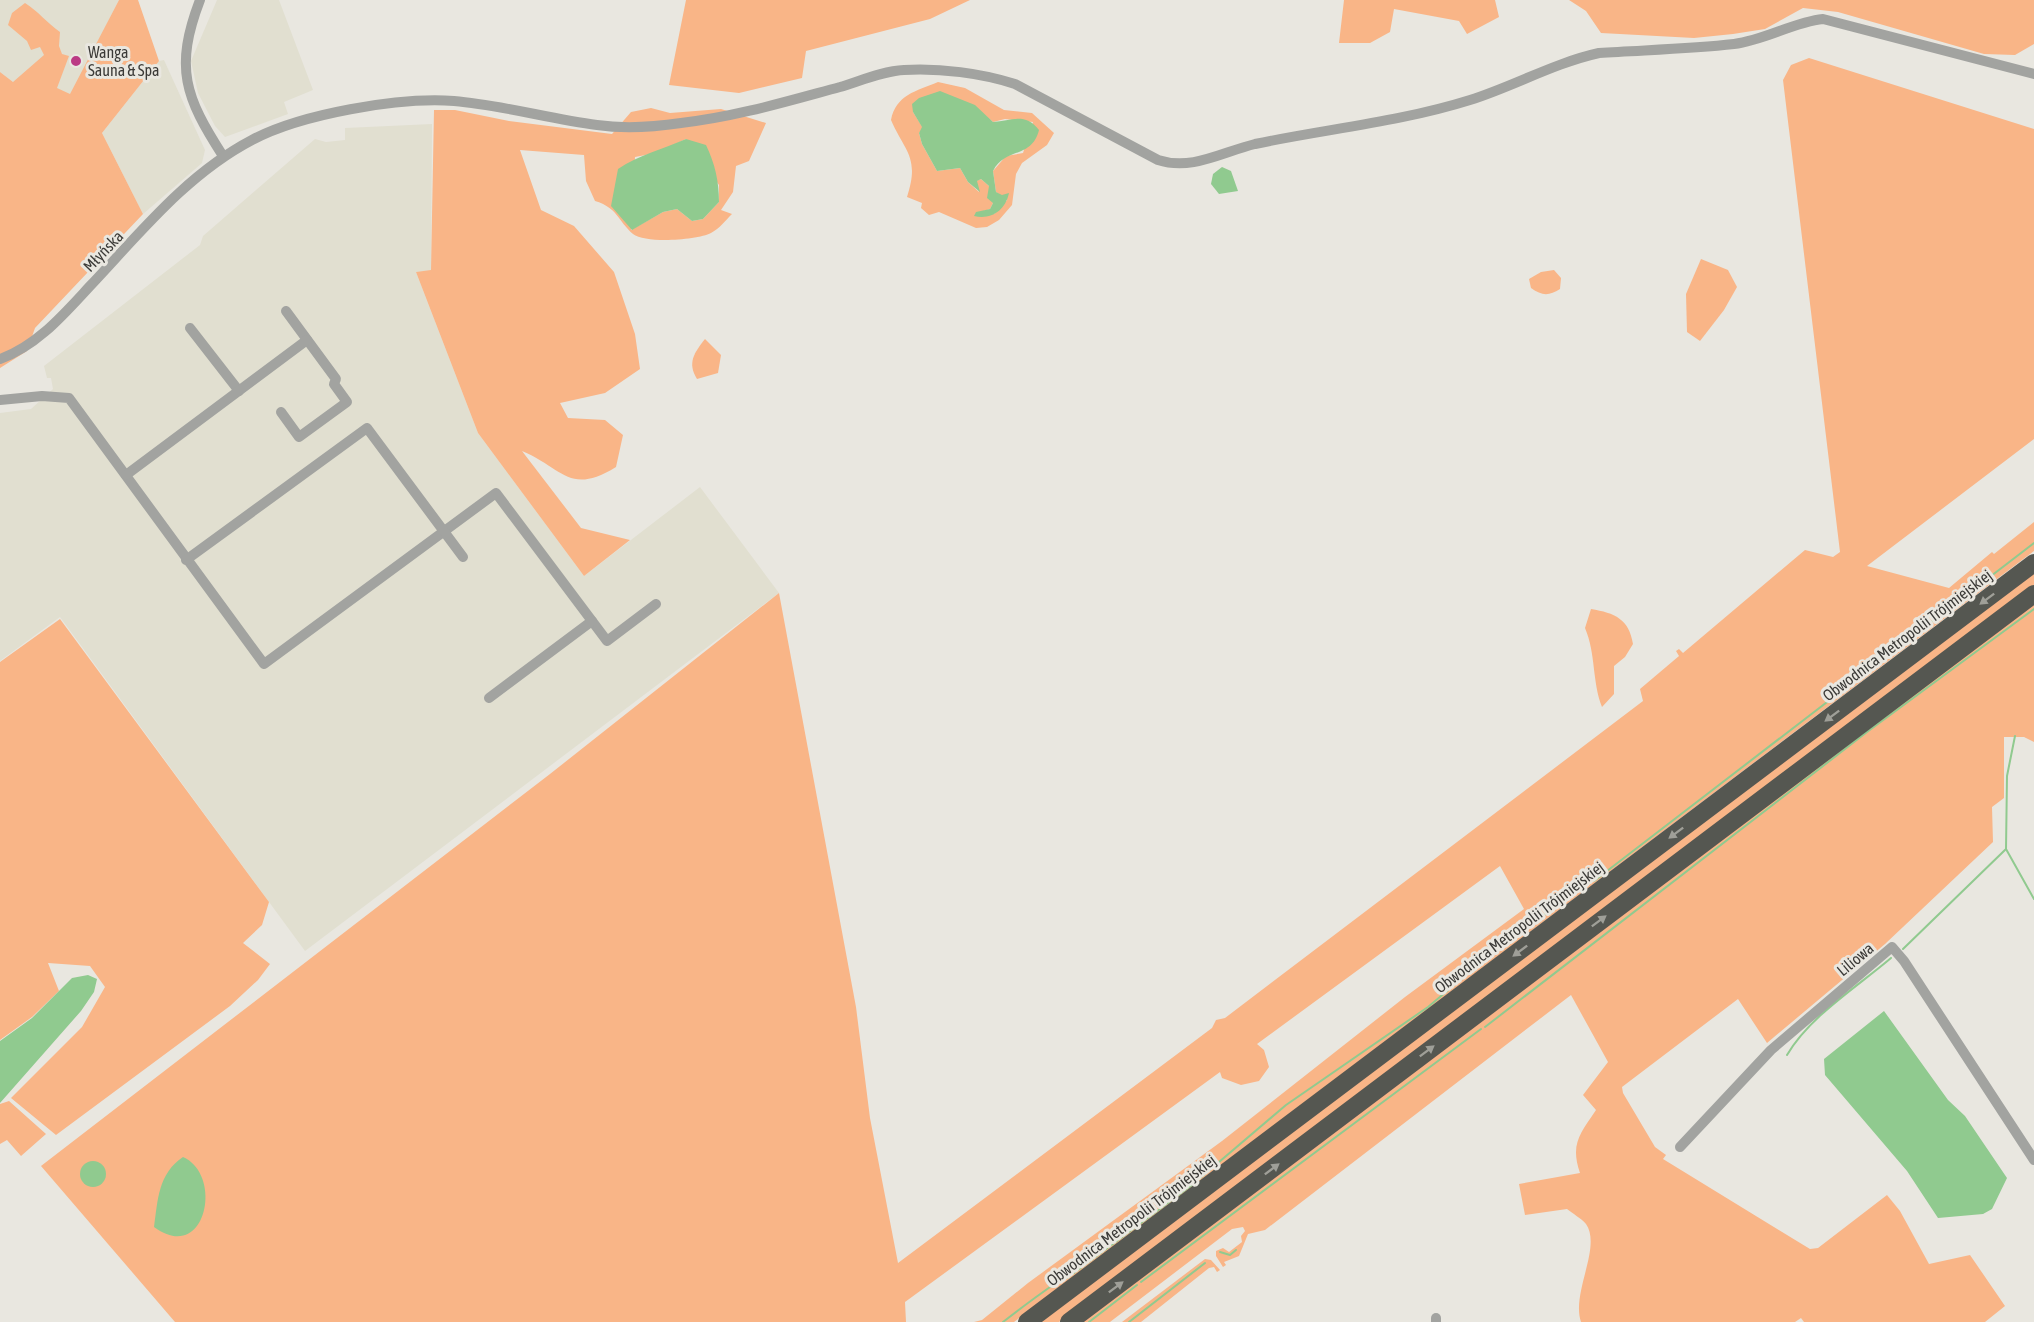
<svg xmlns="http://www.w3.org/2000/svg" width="2034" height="1322" viewBox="0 0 2034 1322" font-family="'Asap Condensed',sans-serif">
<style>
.built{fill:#e1dfd0}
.green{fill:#f9b587;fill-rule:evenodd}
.water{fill:#90ca8f}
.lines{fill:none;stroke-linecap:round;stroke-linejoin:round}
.stream{stroke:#90ca8f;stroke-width:2}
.minor{stroke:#a2a3a0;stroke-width:10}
.motorway{stroke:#555751;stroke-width:18}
.oneway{fill:#9f9f98}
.poi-dot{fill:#bb3a84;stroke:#e9e7e0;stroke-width:2}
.labels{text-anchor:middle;stroke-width:6;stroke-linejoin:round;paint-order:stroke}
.poi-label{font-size:16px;fill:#3b3a37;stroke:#e9e7e0;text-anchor:start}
.street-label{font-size:16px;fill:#3b3a37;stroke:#e9e7e0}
</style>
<rect width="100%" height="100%" fill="#e9e7e0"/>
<g class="built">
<path d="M0 0H119L76 86 56 115 0 72Z"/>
<path d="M217 0H279L313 90 284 102 288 114 225 137 215 126 198 93 191 61Z"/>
<path d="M164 60 205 150 202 163 143 214 102 133 159 61Z"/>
<path d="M432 124 431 271 416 272 478 433 584 576 700 487 779 593 305 951 60 617 0 661V413L31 409 53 389 51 378H47L44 366 200 245 203 236 315 139 326 142 345 140V128Z"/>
</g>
<g class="green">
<path d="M119 0H138L159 61 102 133 143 214 35 328 27 351 0 368V72L13 82 44 55 40 47 31 50 27 41 8 25 12 13 25 3C38 11 47 23 60 32L59 46 62 54 69 56 57 88 70 94Z"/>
<path d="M686 0H970L930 19 806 51 802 78 739 93 669 85Z"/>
<path d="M1344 0H1495L1499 17 1467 34 1459 21 1394 9 1390 32 1370 43H1339Z"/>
<path d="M1569 0H2034V44L2015 55 1984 54 1838 12 1803 8 1765 29 1733 34 1694 38 1601 33 1586 11Z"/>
<path d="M1809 58 2034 129V439L1867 566 1949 588 1992 552 1994 554 2034 522V551L1014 1322H974L982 1320 1028 1283 1222 1141 1405 997 1524 909 1500 866 1257 1044 1264 1050 1269 1067 1259 1081 1241 1085 1222 1078 1220 1072 905 1302 906 1322H175L41 1166 550 774 779 593 856 1007 870 1118 898 1263 1212 1028 1216 1020 1225 1018 1643 701 1640 689 1679 656 1676 651 1679 649 1683 653 1805 550 1833 557 1840 552 1783 80 1791 65Z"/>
<path d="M938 82 965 88 1004 110 1032 113 1054 133 1047 145 1022 163 1016 174 1012 205 999 220 987 227 976 228 939 212 929 215 921 208 922 203 907 197C920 157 905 152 891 120 896 95 916 91 938 82ZM913 112 986 116 993 122 1005 119 1033 122 1023 153 1006 156 993 171 996 192 1007 200 994 214 984 211 990 209 993 203 989 186 981 179 976 181 979 192 968 182 960 168 937 171 922 144 919 133 923 128Z"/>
<path d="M651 108 670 113 721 109 766 123 749 161 736 166 733 192 721 210 732 214C725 221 720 228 711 233 697 240 646 244 633 234 617 220 618 208 595 201L586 181 584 155 520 150 541 210 574 226 614 272 635 334 640 369 605 393 560 403 568 418 605 420 623 435 616 467C569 496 563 468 522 451L581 528 630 540 584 576 478 433 416 272 431 270 434 110H455L509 121 612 134 631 112ZM686 139 719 185V202L703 219 692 221 677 209 663 212 631 230 635 157 656 153Z"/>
<path d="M1701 259 1728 270 1737 287 1724 310 1700 341 1687 332 1686 294Z"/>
<path d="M1554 270 1561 278 1560 289C1549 296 1542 296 1531 288L1529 279 1541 272Z"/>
<path d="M705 339 721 355 718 373 697 379C687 363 694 353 705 339Z"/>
<path d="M2034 568V585L1059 1322H1036Z"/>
<path d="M2034 602V742L2024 737H2004V798L1992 807 1993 842 1885 944 1767 1043 1738 999 1622 1087 1623 1093 1655 1147 1666 1155 1663 1159 1810 1249 1818 1248 1887 1195 1900 1211 1929 1264 1970 1255 2005 1306 1985 1322H1804L1801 1318 1795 1322H1581C1571 1293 1602 1247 1586 1224 1581 1218 1573 1214 1567 1209L1525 1215 1519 1184 1580 1173C1570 1144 1580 1134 1596 1110L1583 1095 1608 1062 1571 995 1265 1230 1248 1234 1239 1256 1224 1262 1226 1265 1223 1267 1216 1256V1251L1223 1248 1229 1252 1242 1242 1241 1236 1245 1231 1243 1227 1232 1229 1110 1322H1081Z"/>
<path d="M1591 609C1615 613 1629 619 1633 644L1625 657 1614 666V694L1602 707C1592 682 1596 654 1585 628Z"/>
<path d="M60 619 269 902 262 925 243 943 270 964 258 980 230 1006 56 1135 11 1098 82 1027 105 987 90 966 48 963 59 991 32 1017 0 1040V662Z"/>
<path d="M9 1101 46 1134 21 1156 7 1140 0 1144V1104Z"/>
<path d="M1205 1259 1211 1260 1220 1270 1217 1272 1214 1267 1209 1268 1141 1322H1122Z"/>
</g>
<g class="water">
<path d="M940 91 975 105 993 122C1011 121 1025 112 1039 130 1032 159 1005 147 993 171L996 192 1002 195 1009 193C1005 211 991 220 974 216L976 212 990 209 993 203 987 198 989 186 981 179 977 181 980 192 968 182 960 168 937 171 922 144 919 133 922 127 913 112 912 104 919 98Z"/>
<path d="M686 139 706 145C715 164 719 181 719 202L703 219 692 221 677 209 663 212 632 230 611 206 618 169C639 155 663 149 686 139Z"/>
<path d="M1222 167 1231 171 1238 191 1219 194 1211 184 1213 174Z"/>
<path d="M88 975 97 979 94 992 81 1011 0 1103V1041L32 1018 72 978Z"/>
<path d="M1884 1011 1948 1100 1965 1116 2007 1178 1992 1209 1983 1214 1938 1218 1907 1171 1825 1075 1824 1059Z"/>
<path d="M183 1157C224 1175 206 1265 154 1227 158 1199 158 1174 183 1157Z"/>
<circle cx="93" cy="1174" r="13"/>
</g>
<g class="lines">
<g class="stream">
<path d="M2006 849 2034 899"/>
<path d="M1594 881 2034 543"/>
<path d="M1903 949 2006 849 2007 776 2015 736"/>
<path d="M1485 1027 1867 732 2034 609"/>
<path d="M1787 1055C1810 1016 1857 987 1891 958"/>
<path d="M1220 1252 1230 1255 1236 1250"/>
<path d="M1067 1278 1192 1185 1286 1105 1428 1007 1484 960 1587 883"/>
<path d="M1141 1282 1481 1029"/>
<path d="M1003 1322C1022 1307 1040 1294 1060 1280"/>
<path d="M1089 1322 1137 1285"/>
<path d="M1129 1322 1205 1263"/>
</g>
<g class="minor">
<path d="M200 0C174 68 185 97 223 156"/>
<path d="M190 328 239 391"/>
<path d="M0 359C37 346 64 314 90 286 140 233 187 174 252 140 301 114 398 97 454 101 502 105 550 119 597 125 625 129 654 127 681 123 735 117 788 101 840 87 860 81 883 71 904 70 940 68 981 73 1015 84L1158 160C1192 171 1222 152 1255 144 1326 129 1400 122 1470 100 1514 86 1554 63 1599 53 1643 50 1689 49 1734 44 1765 40 1794 22 1823 19L2034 74"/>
<path d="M0 400 42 396 69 398 264 664 496 493 607 641 656 604"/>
<path d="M281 412 299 437 347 402 334 384 336 379 286 311"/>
<path d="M126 475 307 340"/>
<path d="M186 560 367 428 463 557"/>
<path d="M489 698 592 621"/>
<path d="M1680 1147 1771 1050 1892 947 1904 961 2034 1160"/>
<path d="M1436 1322V1318"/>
</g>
<g class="motorway">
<path d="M1027 1322 2034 563"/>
<path d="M1069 1322 2034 594"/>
</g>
</g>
<defs><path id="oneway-solid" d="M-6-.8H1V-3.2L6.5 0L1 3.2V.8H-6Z" transform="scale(1.5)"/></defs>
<g class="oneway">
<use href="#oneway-solid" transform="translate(1987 599) rotate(143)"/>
<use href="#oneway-solid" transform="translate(1832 716) rotate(143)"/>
<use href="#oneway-solid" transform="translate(1676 833) rotate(143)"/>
<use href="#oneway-solid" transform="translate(1599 921) rotate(-37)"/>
<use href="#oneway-solid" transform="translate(1520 951) rotate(143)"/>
<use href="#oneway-solid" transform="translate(1427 1051) rotate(-37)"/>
<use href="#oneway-solid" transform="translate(1272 1169) rotate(-37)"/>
<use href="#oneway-solid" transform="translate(1116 1287) rotate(-37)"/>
</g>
<circle class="poi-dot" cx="76" cy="61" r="6"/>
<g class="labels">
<g class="poi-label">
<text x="88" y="58">Wanga<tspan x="88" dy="18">Sauna &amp; Spa</tspan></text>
</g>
<g class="street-label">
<text transform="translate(103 251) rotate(-46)" y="6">Młyńska</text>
<text transform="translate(1907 635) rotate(-37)" y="6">Obwodnica Metropolii Trójmiejskiej</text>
<text transform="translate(1519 927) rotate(-37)" y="6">Obwodnica Metropolii Trójmiejskiej</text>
<text transform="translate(1855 959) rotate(-40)" y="6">Liliowa</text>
<text transform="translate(1131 1220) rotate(-37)" y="6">Obwodnica Metropolii Trójmiejskiej</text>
</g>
</g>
</svg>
